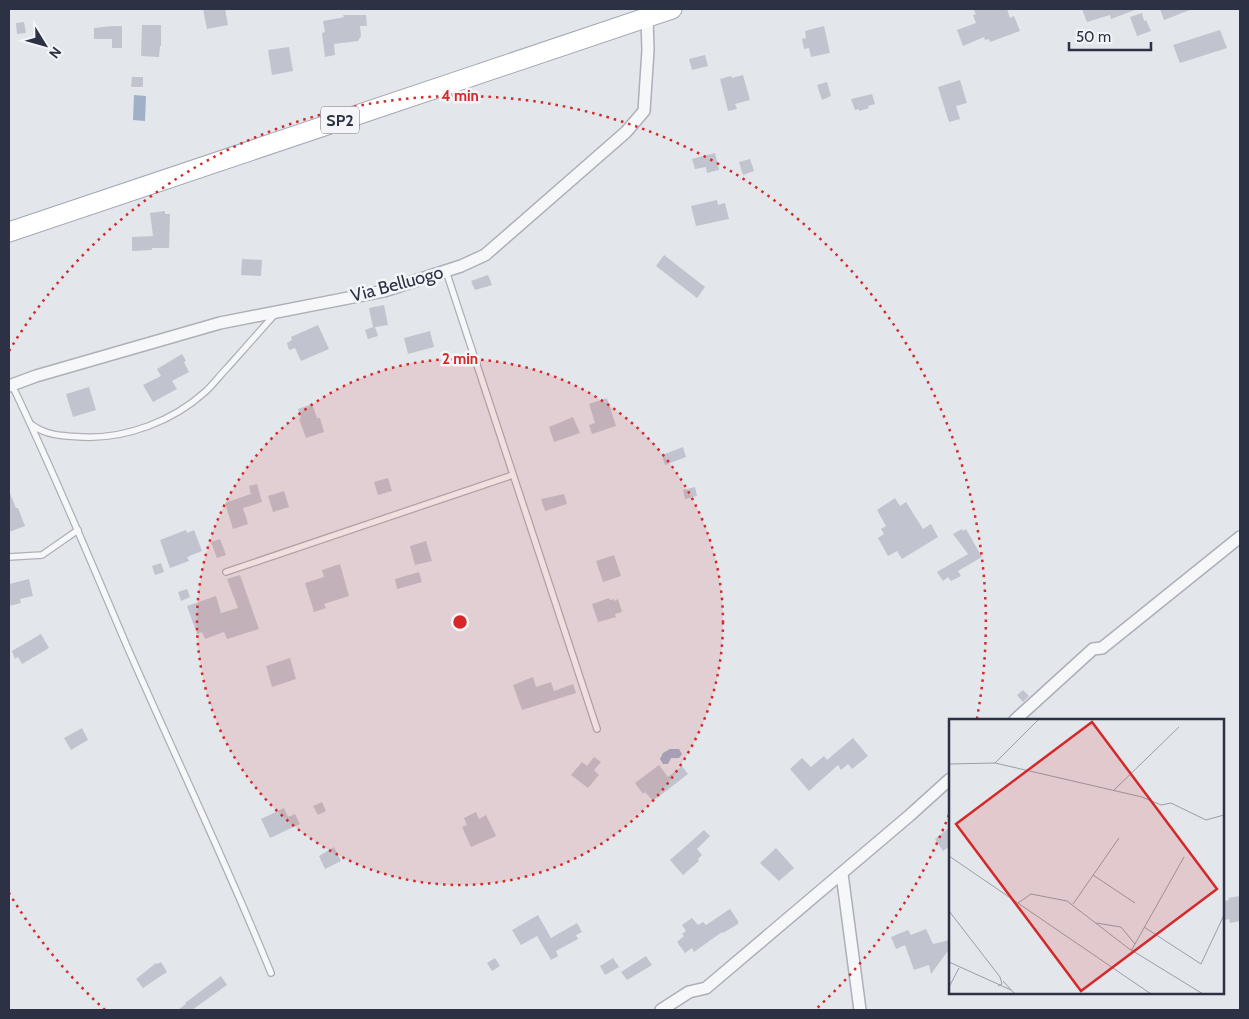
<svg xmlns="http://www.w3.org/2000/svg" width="1249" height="1019" viewBox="0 0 1249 1019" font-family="Cabin,sans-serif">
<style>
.water{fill:#a0b0c9}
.building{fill:#c1c4ce}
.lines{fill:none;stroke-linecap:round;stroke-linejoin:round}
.service-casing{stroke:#acb0b9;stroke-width:8}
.minor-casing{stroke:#acb0b9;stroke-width:14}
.primary-casing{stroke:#a3a9b6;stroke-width:21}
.service{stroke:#f6f7f9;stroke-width:5.5}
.minor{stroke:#f6f7f9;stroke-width:11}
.primary{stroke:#fff;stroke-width:19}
.ring{fill:none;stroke:#d62828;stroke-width:2.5;stroke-dasharray:2.5 5}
.labels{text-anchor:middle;stroke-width:5;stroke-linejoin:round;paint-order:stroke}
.shield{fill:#f3f5f8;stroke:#686c79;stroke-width:1}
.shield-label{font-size:16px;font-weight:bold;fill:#2c3243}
.street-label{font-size:18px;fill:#2c3243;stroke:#f3f5f8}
.inset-road{fill:none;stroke:#9a9ea8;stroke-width:1}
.view{fill:#d62828;fill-opacity:0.15;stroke:#d62828;stroke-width:2.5}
.inset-edge{fill:none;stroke:#2c3243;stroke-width:2.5}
.centre{fill:#d62828;stroke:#f3f5f8;stroke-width:2.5}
.ring-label{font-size:15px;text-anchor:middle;font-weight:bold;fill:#d62828;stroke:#f3f5f8;stroke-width:5;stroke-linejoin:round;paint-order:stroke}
</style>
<rect width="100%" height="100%" fill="#e3e6eb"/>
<g class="water">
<path d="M134 95 146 96 145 121 133 120Z"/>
<path d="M670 749H679L682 754 679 758H671L668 764H663L660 759 663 753Z"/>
</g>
<g class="building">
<path d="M203 9H225L228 25 207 29Z"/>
<path d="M973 9H1007L1010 18 1014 16 1020 31 990 42 989 39 985 40 984 37 963 46 957 30 976 23 973 15 976 14Z"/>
<path d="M1082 9H1135V10L1111 19 1110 15 1087 22Z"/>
<path d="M1160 9H1190V10L1164 20Z"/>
<path d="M1142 13 1144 21 1146 20 1151 31 1137 36 1130 17Z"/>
<path d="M343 15H366L367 26H360L361 36 358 41 334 44 335 55 325 57 322 33 325 32 323 21 340 18 344 17Z"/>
<path d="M24 22 26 33 17 34 16 23Z"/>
<path d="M142 25H161V46H160L159 57 141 56Z"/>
<path d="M112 26H122V48H112V39H94V28Z"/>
<path d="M824 26 830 53 811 57 809 48 804 49 802 39 806 38 805 31Z"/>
<path d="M1220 30 1227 48 1180 63 1173 45Z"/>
<path d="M289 47 293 71 272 75 268 50Z"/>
<path d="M705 55 708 66 692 70 689 59Z"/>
<path d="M743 75 750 100 735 104 737 109 728 111 720 79 731 76 732 78Z"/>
<path d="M132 77H143V87H131Z"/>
<path d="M960 80 967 103 956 106 960 119 949 122 938 87Z"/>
<path d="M827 82 831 96 822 100 817 85Z"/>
<path d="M872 94 875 104 868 106 869 108 859 111V109L855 110 851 99Z"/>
<path d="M715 153 719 170 707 173 706 167 695 169 692 159Z"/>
<path d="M750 159 754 171 743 175 739 162Z"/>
<path d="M717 200 718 205 725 203 729 219 696 226 691 206Z"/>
<path d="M165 211V214H170L169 248H152V250L132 251V237L153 236 150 213Z"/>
<path d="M664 255 705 287 697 298 656 266Z"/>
<path d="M242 259 262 260 261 276 241 275Z"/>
<path d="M488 275 492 285 475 290 471 281Z"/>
<path d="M384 305 388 325 375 327 378 336 368 339 365 330 373 327 369 308Z"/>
<path d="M318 325 329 349 301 361 295 348 289 350 287 343 292 340 291 337Z"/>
<path d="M430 331 434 347 408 354 404 338Z"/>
<path d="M182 354 186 361 184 362 189 372 172 381 177 389 153 402 143 385 161 376 157 369Z"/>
<path d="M89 387 96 410 73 417 66 394Z"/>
<path d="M607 398 616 426 592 434 589 425 595 423 589 404Z"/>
<path d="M312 404 317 418H320L324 432 306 438 299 419 301 418 298 409Z"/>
<path d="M573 417 580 433 554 442 549 427Z"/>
<path d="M683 447 686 457 665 465 662 455Z"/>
<path d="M388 478 392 491 378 495 374 482Z"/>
<path d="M257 484 262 502 243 508 248 524 233 529 225 503 251 494 249 486Z"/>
<path d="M695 487 697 496 685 499 683 490Z"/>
<path d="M9 491 16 508H18L25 526 9 532Z"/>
<path d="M284 491 289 507 273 512 268 496Z"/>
<path d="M564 494 567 504 545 511 541 499Z"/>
<path d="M895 498 900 506 906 502 923 529 931 524 938 537 902 559 897 551 888 556 878 538 884 534 881 529 886 526 877 510Z"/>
<path d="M962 529 963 531 966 529 982 557 958 571 961 576 951 581 948 577 943 581 937 572 968 554 953 534Z"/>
<path d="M186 530 187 533 194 530 202 551 187 557 189 561 170 568 160 540Z"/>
<path d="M220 539 226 555 217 558 211 542Z"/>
<path d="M426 541 432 561 415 565 410 546Z"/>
<path d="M614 555 621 576 603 582 596 561Z"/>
<path d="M161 563 164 572 155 575 152 566Z"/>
<path d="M340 564 349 596 324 604 326 608 314 612 305 583 324 577 322 570Z"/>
<path d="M419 572 422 582 397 589 395 579Z"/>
<path d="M240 575 259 629 227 639 224 632 205 639 202 632 197 634 187 606 216 596 221 613 238 608 227 579Z"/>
<path d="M29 579 33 596 20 599 21 603 9 606V584Z"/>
<path d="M187 589 190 597 181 601 178 592Z"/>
<path d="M609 598 610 600 614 599V601L618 599 622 612 615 614 616 617 598 622 592 604Z"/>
<path d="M41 634 49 648 22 664 18 657 15 659 12 651Z"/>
<path d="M290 658 296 679 272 687 266 666Z"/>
<path d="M533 677 536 687 551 682 554 691 573 684 576 693 522 710 513 685Z"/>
<path d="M1023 690 1029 696 1023 702 1017 695Z"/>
<path d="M82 728 88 740 71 750 64 738Z"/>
<path d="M853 738 868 756 852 769 848 764 841 770 838 765 809 791 790 769 802 758 811 767 824 756 827 760Z"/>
<path d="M594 757 601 762 594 770 599 775 588 788 571 775 582 762 587 766Z"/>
<path d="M659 765 668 777 682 766 688 774 653 801 645 792 643 794 635 783Z"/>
<path d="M322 802 326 811 318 815 313 806Z"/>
<path d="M284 808 288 817 295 814 300 824 270 838 261 819Z"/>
<path d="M476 812 479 819 486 815 496 836 471 847 462 827 467 825 464 818Z"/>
<path d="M950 827V846L943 851 935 839Z"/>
<path d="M704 830 710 836 697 849 702 855 698 859 699 861 683 875 670 860Z"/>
<path d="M334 847 341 861 325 869 319 856Z"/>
<path d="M776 848 794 868 779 881 760 863Z"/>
<path d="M1240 896V921L1230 923 1229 919 1225 920 1223 901 1229 900 1228 898Z"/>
<path d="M730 909 738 921V924L723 933 722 932 694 952 692 948 685 953 677 942 684 936 682 934 686 931 682 925 692 918 698 925 703 922 706 925Z"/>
<path d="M538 915 551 938 577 923 582 932 576 935 578 939 556 951 558 956 551 960 537 936 521 945 512 930Z"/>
<path d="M926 929 933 944 950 940V948L931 974 929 965 914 970 905 945 896 949 891 937 908 930 911 935Z"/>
<path d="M646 956 652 965 627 980 621 972Z"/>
<path d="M495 958 500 966 492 971 487 963Z"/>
<path d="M613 958 619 967 605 975 600 966Z"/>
<path d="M161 962 167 972 143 988 136 979 156 963 157 964Z"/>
<path d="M221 976 227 985 192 1010H178L186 1004 185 1003Z"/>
</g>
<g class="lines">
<g class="service-casing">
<g id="service">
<path d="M446 271 597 729"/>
<path d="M12 385C53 470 89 557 126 644 174 754 226 862 271 973"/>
<path d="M32 425C47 436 65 436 83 437 126 439 173 421 205 392 213 385 220 375 228 367 244 349 260 331 276 313"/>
<path d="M9 557 42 555 78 530"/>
<path d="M226 572 513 475"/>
</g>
</g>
<g class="minor-casing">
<g id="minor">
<path d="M9 386 36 376 220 323 384 291 461 266 485 255 626 132 644 111 648 50 647 17"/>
<path d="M1015 720 1093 649 1102 648 1240 537"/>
<path d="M842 874 860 1010"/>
<path d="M661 1010 689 992 706 988 909 816 950 779"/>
</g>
</g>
<g class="primary-casing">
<path id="primary" d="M9 232 672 9"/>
</g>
<use href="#service" class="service"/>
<use href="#minor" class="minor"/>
<use href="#primary" class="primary"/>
</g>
<circle cx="460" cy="622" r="263" fill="#d62828" fill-opacity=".12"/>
<g class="ring">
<circle cx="460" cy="622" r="263"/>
<path d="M949 815A526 526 0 0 1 815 1010M105 1010A526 526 0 0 1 9 893M9 351A526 526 0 0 1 977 718"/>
</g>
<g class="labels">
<rect class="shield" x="321" y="106.5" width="38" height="27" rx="4"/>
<g class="shield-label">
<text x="340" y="126">SP2</text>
</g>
<g class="street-label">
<text transform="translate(397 284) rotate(-15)" y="6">Via Belluogo</text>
</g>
</g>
<g transform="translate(949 719)">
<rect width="275" height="275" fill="#e3e6eb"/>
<path class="inset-road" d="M46 44 193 78 212 86 222 84 257 101 275 96M0 45 46 44 90 0M165 71 230 8M0 137 202 275M144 156 186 184M69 184 82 175 118 182 179 229 254 275M124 185 170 119M0 192 51 258 53 265 49 267M147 204 172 208 186 225M195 208 252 245 275 196M182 232 235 138M0 243 62 271M54 262 66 275M0 268 10 249"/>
<path class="view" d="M143 3 268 170 132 272 7 105Z"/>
<rect width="275" height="275" class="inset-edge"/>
</g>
<circle cx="460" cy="622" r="8" class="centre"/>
<g class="ring-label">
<text x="460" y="101">4 min</text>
<text x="460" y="364">2 min</text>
</g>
<rect width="1249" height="1019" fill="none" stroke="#2c3243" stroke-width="20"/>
<g transform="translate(45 45) rotate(127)" stroke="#f3f5f8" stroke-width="4" paint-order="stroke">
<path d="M0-4L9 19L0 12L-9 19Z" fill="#2c3243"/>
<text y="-8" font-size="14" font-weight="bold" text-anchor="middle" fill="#2c3243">N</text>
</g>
<path d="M1069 42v8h82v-8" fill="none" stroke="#2c3243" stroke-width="2.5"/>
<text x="1076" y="42" font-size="15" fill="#2c3243" stroke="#f3f5f8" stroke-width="4" paint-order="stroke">50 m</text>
</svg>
